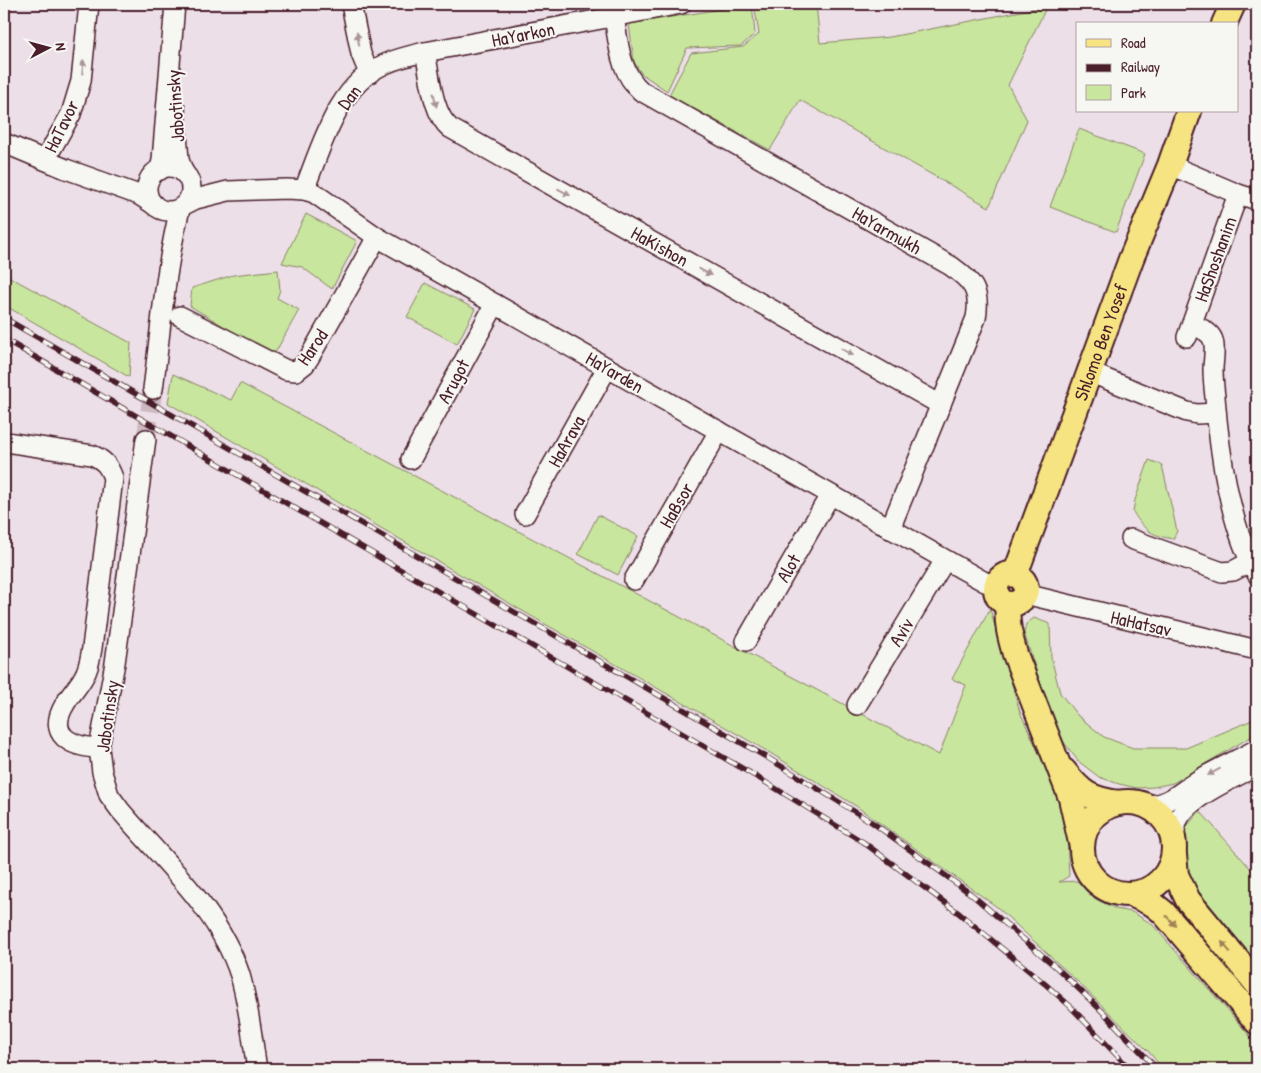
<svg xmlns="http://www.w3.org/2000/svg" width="1261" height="1073" viewBox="0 0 1261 1073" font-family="'Patrick Hand',sans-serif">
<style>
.green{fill:#c8e69e;stroke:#898264}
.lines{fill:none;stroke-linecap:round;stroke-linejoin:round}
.minor-tunnel{stroke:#ccb9c2;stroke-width:19;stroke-dasharray:19 9;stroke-linecap:butt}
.minor-casing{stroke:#4a1f2b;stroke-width:22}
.major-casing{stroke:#4a1f2b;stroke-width:28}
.minor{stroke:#f6f6f2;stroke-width:19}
.major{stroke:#f6e381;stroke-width:24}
.rail-casing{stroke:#4a1f2b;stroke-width:5.5}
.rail{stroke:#f6f6f2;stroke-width:4;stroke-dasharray:11;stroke-linecap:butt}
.oneway{fill:#a99598}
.oneway2{fill:#a08156}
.labels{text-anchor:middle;stroke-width:4;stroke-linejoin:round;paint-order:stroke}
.street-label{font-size:19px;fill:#4a1f2b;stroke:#f6f6f2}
</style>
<rect width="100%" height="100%" fill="#ecdfe8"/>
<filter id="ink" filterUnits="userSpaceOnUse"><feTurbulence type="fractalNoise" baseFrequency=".02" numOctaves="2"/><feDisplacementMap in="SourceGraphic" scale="10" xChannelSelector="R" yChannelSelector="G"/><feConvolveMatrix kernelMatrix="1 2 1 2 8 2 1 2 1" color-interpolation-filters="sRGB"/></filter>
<g filter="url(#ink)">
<g class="green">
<path d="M752 4 755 34 741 46 687 48 667 91 642 74 634 62 629 24Z"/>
<path d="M754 4H816L820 43 890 37 1047 6 1008 85 1027 120 989 207 800 100 770 150 669 95 691 53 743 47 759 34Z"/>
<path d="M1079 129 1145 154 1116 232 1050 207Z"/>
<path d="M306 214 357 241 332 289 302 267 282 263Z"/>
<path d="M278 270 280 290 277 298 299 310 275 353 267 352 190 306 192 288 233 275Z"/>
<path d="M4 274 131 343 129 377 4 305Z"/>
<path d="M425 283 475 309 457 344 407 317Z"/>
<path d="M173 374 231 400 240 383 939 755 966 685 952 679 990 609 1020 712 1068 816 1067 837 1069 876 1059 882 1077 881 1092 897 1116 909 1132 912 1152 924 1257 1044V1069H1163L1149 1052 1075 979 997 907 856 806 767 751 519 609 168 403Z"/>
<path d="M1149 460 1162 465 1177 531 1173 539C1151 535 1145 531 1133 512L1135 500Z"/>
<path d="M598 515 638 536 618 575 578 554Z"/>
<path d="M1034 618 1050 624 1051 657 1060 693 1077 715 1104 737 1133 748H1186L1257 718V733L1173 783 1154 787 1137 788 1119 784 1099 777 1078 761 1063 741 1052 720 1024 633 1026 624Z"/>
<path d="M1200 811 1257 876V970L1194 895 1184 871 1182 843 1187 826Z"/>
</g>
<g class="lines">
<path class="minor-tunnel" d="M146 439 153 389"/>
<g class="minor-casing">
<g id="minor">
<path d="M351 4 361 54 369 73"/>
<path d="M614 17C619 44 619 71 641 91L951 266C972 281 981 290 976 318L890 529"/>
<path d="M425 52C430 74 432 113 450 128L941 405"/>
<path d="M175 108 179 160 184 173"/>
<path d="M4 143 66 169 139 195 153 204"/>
<path d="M45 160 71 114 81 81 89 4"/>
<path d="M1170 165 1238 194 1257 200"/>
<circle cx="169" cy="189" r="22"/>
<path d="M160 170 162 160 175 4"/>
<path d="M304 190C322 146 337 85 385 64 398 58 412 55 425 52L681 4"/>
<path d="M186 204 196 199 228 191 287 189 304 190 314 193 377 237 976 577 985 582 997 586"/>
<path d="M180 316 286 370 296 371 305 364 309 358 377 237"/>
<path d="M1192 324C1199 328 1210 331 1213 340 1216 348 1213 361 1213 370 1213 379 1214 388 1215 397 1219 450 1230 528 1257 574"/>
<path d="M1187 337 1238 194"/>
<path d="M1089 372 1187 412 1197 414 1216 413"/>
<path d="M153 389C161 329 165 268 180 209"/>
<path d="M146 439 115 663 99 748 102 772 109 795 120 810C163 861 219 910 240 975 249 1006 252 1038 257 1069"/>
<path d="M6 442 92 455C104 460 109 466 113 478L92 648C90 659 89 669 83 678 78 687 70 695 65 704 46 735 71 747 99 748"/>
<path d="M411 459 495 304"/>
<path d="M525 514 607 368"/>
<path d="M1131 539 1222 572 1233 571 1250 562"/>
<path d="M634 580 719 431"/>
<path d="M1025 594 1257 650"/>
<path d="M746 641 830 495"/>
<path d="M857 705 945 560"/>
<path d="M1145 805C1167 806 1180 792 1197 781 1216 769 1238 760 1257 749"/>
<path d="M1174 839C1175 833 1175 825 1178 820 1187 798 1236 777 1257 766"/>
</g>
</g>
<g class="major-casing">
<g id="major">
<path d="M1224 24 1233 4"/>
<circle cx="1011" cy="589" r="15"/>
<path id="s1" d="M1015 575 1131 259 1170 165 1189 111"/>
<path d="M1008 604C1006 622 1010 637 1015 654L1071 798 1082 847"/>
<path d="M1064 771C1082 794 1090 799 1119 803"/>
<circle cx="1128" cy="848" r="46"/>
<path d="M1174 855 1176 875 1188 900 1257 984"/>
<path d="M1131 894 1153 904 1163 912 1257 1022"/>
</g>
</g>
<use href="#minor" class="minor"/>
<use href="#major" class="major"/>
<g class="rail-casing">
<g id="rail">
<path d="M4 318 768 758 873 823 971 894 1057 968 1106 1015 1157 1069"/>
<path d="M4 339 757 777 863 842 960 914 1044 983 1070 1006 1130 1069"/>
</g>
</g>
<use href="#rail" class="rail"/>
</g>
<defs><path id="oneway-solid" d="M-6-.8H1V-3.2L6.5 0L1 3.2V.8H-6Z" transform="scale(1.25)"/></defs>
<g class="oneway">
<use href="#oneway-solid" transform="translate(358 39) rotate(-101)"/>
<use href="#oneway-solid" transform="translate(83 67) rotate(-84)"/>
<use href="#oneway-solid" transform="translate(435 100) rotate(78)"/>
<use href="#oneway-solid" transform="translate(564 192) rotate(29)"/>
<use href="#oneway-solid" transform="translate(705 272) rotate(29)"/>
<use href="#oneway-solid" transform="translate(847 352) rotate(29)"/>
<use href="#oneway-solid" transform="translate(1214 772) rotate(152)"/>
</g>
<g class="oneway2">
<use href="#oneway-solid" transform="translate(1171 921) rotate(47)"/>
<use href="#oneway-solid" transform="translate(1226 947) rotate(-130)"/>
</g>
</g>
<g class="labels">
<g class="street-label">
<text transform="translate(523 34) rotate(-11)" y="7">HaYarkon</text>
<text transform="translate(349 97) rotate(-53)" y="7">Dan</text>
<text transform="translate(175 106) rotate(-94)" y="7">Jabotinsky</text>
<text transform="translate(61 126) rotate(-64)" y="7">HaTavor</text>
<text transform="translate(887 230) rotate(30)" y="7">HaYarmukh</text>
<text transform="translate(660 246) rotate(29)" y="7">HaKishon</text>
<text transform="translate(1215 259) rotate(-70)" y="7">HaShoshanim</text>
<text dy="7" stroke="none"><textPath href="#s1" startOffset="248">Shlomo Ben Yosef</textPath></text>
<text transform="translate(312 347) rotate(-56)" y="7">Harod</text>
<text transform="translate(615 372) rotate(30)" y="7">HaYarden</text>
<text transform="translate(453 381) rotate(-62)" y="7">Arugot</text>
<text transform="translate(566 441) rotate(-61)" y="7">HaArava</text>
<text transform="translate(676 505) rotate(-60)" y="7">HaBsor</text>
<text transform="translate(788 568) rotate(-60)" y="7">Alot</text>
<text transform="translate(1141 623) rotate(13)" y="7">HaHatsav</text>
<text transform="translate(901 632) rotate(-59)" y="7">Aviv</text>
<text transform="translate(107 716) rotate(-82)" y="7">Jabotinsky</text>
</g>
</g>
<rect width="1261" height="1073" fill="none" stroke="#f6f6f2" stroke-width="20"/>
<rect x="10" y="10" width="1241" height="1053" fill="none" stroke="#4a1f2b" stroke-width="2" filter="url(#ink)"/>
<rect x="1076" y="22" width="162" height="90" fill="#f6f6f2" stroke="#b1a0a2"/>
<rect x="1086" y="39" width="25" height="8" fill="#f6e381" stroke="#b1a0a2"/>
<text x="1121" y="48" font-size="15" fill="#4a1f2b">Road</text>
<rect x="1086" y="64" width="25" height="8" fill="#4a1f2b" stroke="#b1a0a2"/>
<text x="1121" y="72" font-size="15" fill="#4a1f2b">Railway</text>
<rect x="1086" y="85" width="25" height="15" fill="#c8e69e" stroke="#b1a0a2"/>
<text x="1121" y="98" font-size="15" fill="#4a1f2b">Park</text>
<g transform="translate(48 48) rotate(84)" stroke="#f6f6f2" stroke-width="4" paint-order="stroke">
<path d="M0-4L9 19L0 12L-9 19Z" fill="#4a1f2b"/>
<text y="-8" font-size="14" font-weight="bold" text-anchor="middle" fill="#4a1f2b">N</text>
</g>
</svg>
